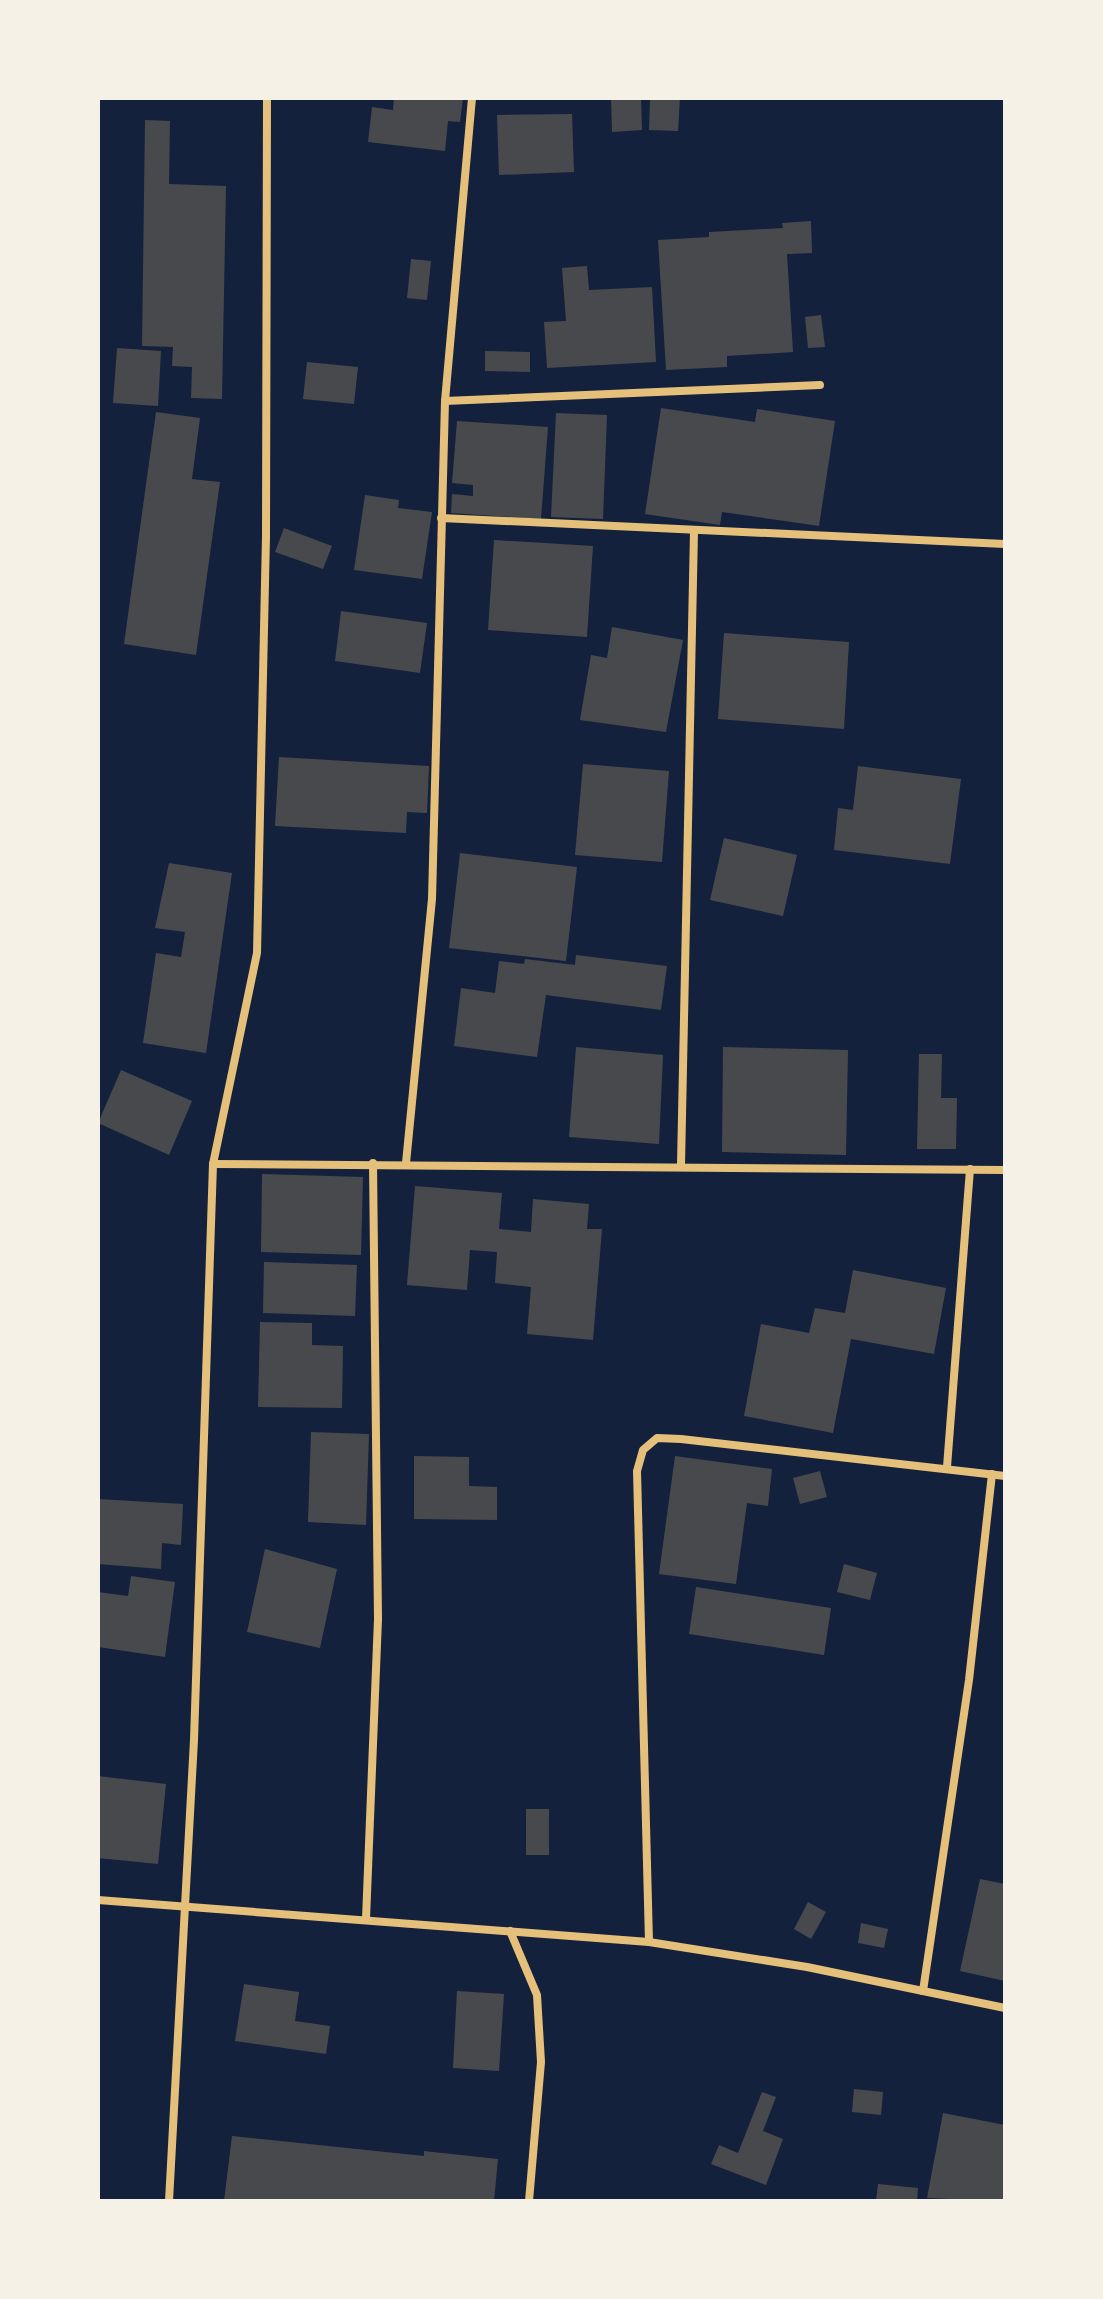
<svg xmlns="http://www.w3.org/2000/svg" width="1103" height="2299" viewBox="0 0 1103 2299" font-family="'Sofia Sans Condensed',sans-serif">
<style>
.building{fill:#48494c}
.lines{fill:none;stroke-linecap:round;stroke-linejoin:round}
.minor{stroke:#e5c07b;stroke-width:8}
</style>
<rect width="100%" height="100%" fill="#14213d"/>
<g class="building">
<path d="M394 98H463L460 122 448 121 445 151 368 142 372 107 393 110Z"/>
<path d="M611 98H641L642 130 612 132Z"/>
<path d="M650 98H680L678 131 649 130Z"/>
<path d="M572 114 574 172 499 175 497 115Z"/>
<path d="M145 120 170 121 169 184 226 186 222 399 191 398 192 367 172 366 173 347 142 346Z"/>
<path d="M811 221 812 253 787 254 793 352 727 356V367L666 370 658 240 709 237V232L783 228 782 223Z"/>
<path d="M411 259 431 261 427 300 407 298Z"/>
<path d="M587 266 589 290 652 287 656 362 547 368 544 322 566 321 562 268Z"/>
<path d="M821 315 825 347 808 348 805 317Z"/>
<path d="M117 348 161 351 158 406 113 403Z"/>
<path d="M485 351 530 352V372L485 371Z"/>
<path d="M307 362 358 367 354 404 303 399Z"/>
<path d="M661 408 755 422 757 409 835 421 819 526 722 512 720 525 645 514Z"/>
<path d="M156 412 200 418 192 479 220 482 196 655 124 644Z"/>
<path d="M556 413 607 415 603 519 551 517Z"/>
<path d="M457 421 548 427 541 519 451 513 452 494 473 496V485L452 483Z"/>
<path d="M365 495 399 500 398 508 432 512 422 579 354 570Z"/>
<path d="M284 528 332 546 323 569 275 552Z"/>
<path d="M494 540 593 546 587 637 488 630Z"/>
<path d="M341 611 427 623 420 673 335 661Z"/>
<path d="M612 627 683 640 666 732 580 720 591 655 607 658Z"/>
<path d="M724 633 849 642 844 729 718 719Z"/>
<path d="M279 757 429 766 427 813 407 812 406 833 275 826Z"/>
<path d="M583 764 669 771 662 862 575 855Z"/>
<path d="M858 766 961 779 950 864 834 850 838 808 853 810Z"/>
<path d="M724 838 797 855 783 916 710 900Z"/>
<path d="M460 853 577 867 566 961 449 948Z"/>
<path d="M169 863 232 873 206 1053 143 1043 156 953 181 957 185 932 155 928Z"/>
<path d="M576 955 667 966 661 1010 546 995 537 1057 454 1046 461 988 495 993 499 961 524 964 525 959 575 965Z"/>
<path d="M576 1047 663 1055 659 1144 569 1137Z"/>
<path d="M723 1047 848 1050 846 1155 722 1152Z"/>
<path d="M919 1054H942L941 1098H957L956 1149H917Z"/>
<path d="M121 1070 192 1101 169 1155 98 1123Z"/>
<path d="M262 1174 363 1177 361 1255 261 1252Z"/>
<path d="M415 1186 502 1193 499 1229 531 1232 533 1199 589 1204 587 1229H602L593 1340 527 1334 531 1287 495 1283 497 1252 470 1250 467 1290 407 1285Z"/>
<path d="M264 1262 357 1265 355 1316 263 1313Z"/>
<path d="M853 1270 946 1288 934 1354 851 1339 833 1433 744 1416 761 1324 809 1333 815 1308 845 1313Z"/>
<path d="M260 1322 312 1323V1345L343 1346 342 1408 258 1407Z"/>
<path d="M311 1432 369 1434 366 1525 308 1522Z"/>
<path d="M414 1456 469 1457V1486L497 1487V1520L414 1519Z"/>
<path d="M675 1456 772 1469 768 1506 747 1503 736 1584 659 1574Z"/>
<path d="M820 1471 827 1497 800 1504 793 1478Z"/>
<path d="M98 1499 183 1504 181 1545 162 1543 161 1569 98 1564Z"/>
<path d="M265 1549 337 1569 320 1648 247 1632Z"/>
<path d="M844 1564 877 1573 870 1600 837 1592Z"/>
<path d="M131 1576 175 1582 165 1657 98 1647V1592L128 1596Z"/>
<path d="M696 1587 831 1608 824 1655 689 1634Z"/>
<path d="M98 1776 166 1784 158 1864 98 1858Z"/>
<rect x="526" y="1809" width="23" height="46"/>
<path d="M980 1879 1005 1884V1981L960 1971Z"/>
<path d="M808 1902 826 1912 811 1939 794 1929Z"/>
<path d="M861 1923 888 1929 884 1948 858 1943Z"/>
<path d="M244 1984 299 1992 295 2021 330 2026 326 2054 235 2041Z"/>
<path d="M457 1991 504 1994 499 2071 453 2068Z"/>
<path d="M854 2089 883 2092 881 2115 852 2112Z"/>
<path d="M762 2092 776 2097 763 2131 783 2139 766 2185 711 2164 719 2145 738 2153Z"/>
<path d="M943 2113 1005 2125V2201L927 2198Z"/>
<path d="M232 2136 424 2156V2151L498 2159 494 2201H224Z"/>
<path d="M878 2184 918 2188 917 2201H876Z"/>
</g>
<g class="lines">
<g class="minor">
<path d="M445 401 820 385"/>
<path d="M441 518 1005 544"/>
<path d="M406 1163 432 899 445 401 472 98"/>
<path d="M213 1164 1005 1170"/>
<path d="M681 1165 694 531"/>
<path d="M947 1467 970 1169"/>
<path d="M98 1900 649 1942 807 1967 1005 2008"/>
<path d="M366 1919 378 1619 373 1163"/>
<path d="M510 1931 537 1995 541 2062 529 2201"/>
<path d="M649 1942 637 1471 643 1450 657 1438 681 1439 1005 1476"/>
<path d="M923 1991 969 1680 992 1474"/>
<path d="M169 2201 194 1740 213 1164 257 953 266 536 267 98"/>
</g>
</g>
<rect width="1103" height="2299" fill="none" stroke="#f6f1e7" stroke-width="200"/>
</svg>
